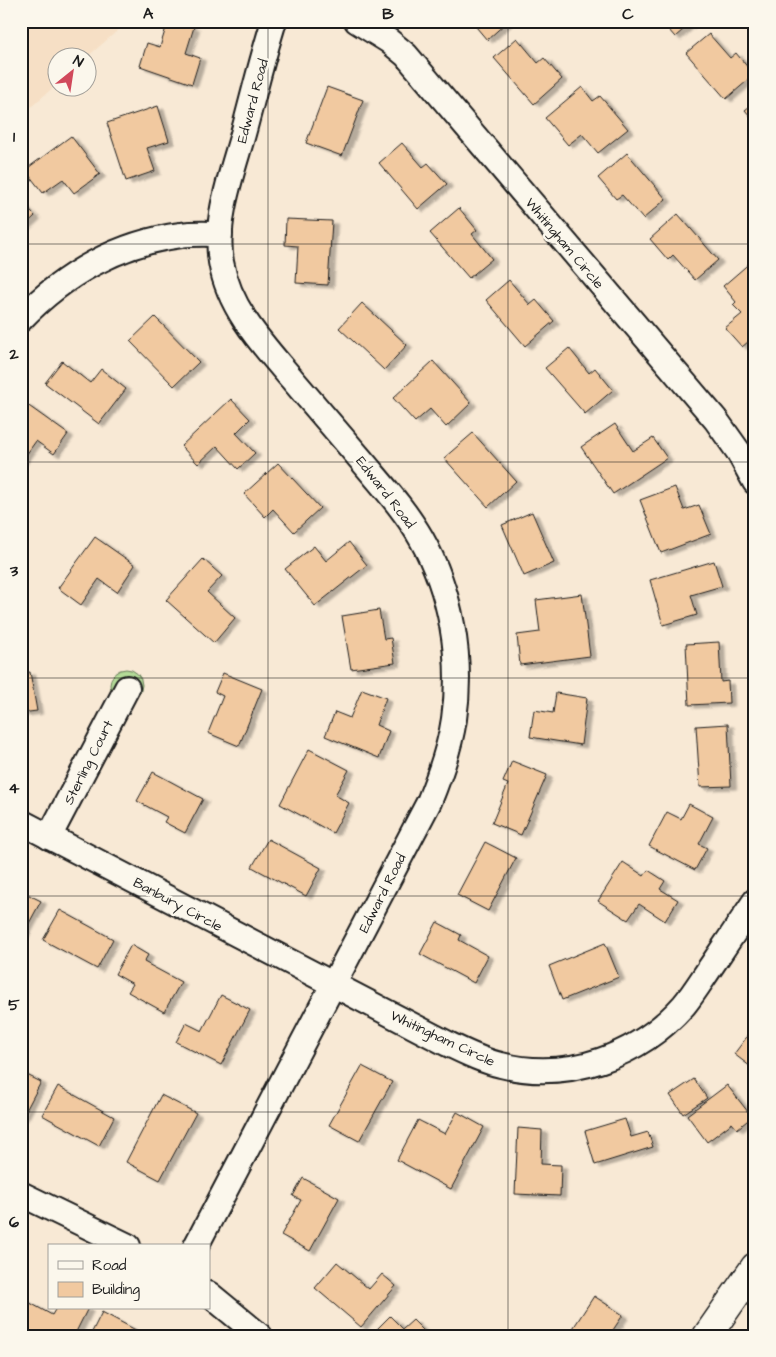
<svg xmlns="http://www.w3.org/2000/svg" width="776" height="1357" viewBox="0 0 776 1357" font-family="'Architects Daughter',sans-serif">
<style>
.built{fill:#f6dfc5}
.green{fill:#b3da97;stroke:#687b5a}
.building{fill:#f1c9a0;stroke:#1c1c1c;filter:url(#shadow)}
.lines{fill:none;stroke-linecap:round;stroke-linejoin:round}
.street-casing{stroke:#1c1c1c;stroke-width:28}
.secondary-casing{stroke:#1c1c1c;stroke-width:31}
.street{stroke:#fbf7ec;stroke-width:24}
.secondary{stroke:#fbf7ec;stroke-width:28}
.grid{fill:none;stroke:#1c1c1c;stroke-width:1;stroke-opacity:0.55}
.labels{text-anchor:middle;stroke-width:5;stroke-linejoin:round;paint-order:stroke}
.street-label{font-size:14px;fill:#1c1c1c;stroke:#fbf7ec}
.neatline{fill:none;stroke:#1c1c1c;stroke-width:2}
.grid-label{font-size:16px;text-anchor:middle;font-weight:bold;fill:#1c1c1c}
</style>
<defs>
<filter id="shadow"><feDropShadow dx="5.5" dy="3" stdDeviation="1" flood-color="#0004"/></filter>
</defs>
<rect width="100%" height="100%" fill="#f8e9d5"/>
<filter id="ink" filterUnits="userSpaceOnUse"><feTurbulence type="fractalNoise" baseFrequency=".02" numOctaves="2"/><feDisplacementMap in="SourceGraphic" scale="10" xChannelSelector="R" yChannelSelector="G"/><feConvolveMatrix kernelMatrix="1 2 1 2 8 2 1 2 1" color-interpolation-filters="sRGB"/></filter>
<g filter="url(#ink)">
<path class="built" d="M21 21H129L87 57 58 58 57 84 21 116Z"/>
<circle class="green" cx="126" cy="685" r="16"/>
<g class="building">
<path d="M168 21H176L194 27 186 53 200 58 192 84 140 66 147 43 160 47Z"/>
<path d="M471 21H508L487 40Z"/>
<path d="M661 21H693L675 37Z"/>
<path d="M709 34 730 58 736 53 754 75 726 99 686 53Z"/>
<path d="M517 38 538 63 544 58 562 79 534 104 494 58Z"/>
<path d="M327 87 363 100 342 156 306 143Z"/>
<path d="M582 87 593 101 600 96 628 129 598 153 582 134 568 145 545 118Z"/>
<path d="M755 102V122L745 110Z"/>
<path d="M158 106 169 141 147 148 155 171 126 181 107 123Z"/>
<path d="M71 136 100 174 74 193 63 179 43 193 25 170Z"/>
<path d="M402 143 423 167 428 163 447 184 418 209 379 163Z"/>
<path d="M627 153 666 199 643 219 622 195 616 199 598 178Z"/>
<path d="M21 202 35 216 21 229Z"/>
<path d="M459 208 477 230 472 234 492 259 469 278 430 233Z"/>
<path d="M678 214 718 260 695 280 673 255 668 260 650 239Z"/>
<path d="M286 219 332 221 328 285 296 283 298 246 285 245Z"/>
<path d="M752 261 755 264V336L742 347 725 328 742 314 733 305 736 302 723 286Z"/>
<path d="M509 280 530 305 536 300 554 321 525 346 486 300Z"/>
<path d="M362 303 407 345 384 370 339 328Z"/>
<path d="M155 317 199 362 174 386 130 341Z"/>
<path d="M569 348 589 373 595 368 613 390 585 414 545 368Z"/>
<path d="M62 361 90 383 101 369 126 389 99 424 45 383Z"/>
<path d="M433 361 471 403 446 427 430 409 415 422 393 398Z"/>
<path d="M231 399 250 419 236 433 255 453 238 469 217 446 198 464 181 446Z"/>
<path d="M26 404 68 434 54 454 36 441 21 462V411Z"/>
<path d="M615 424 633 451 653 438 667 458 613 494 581 447Z"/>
<path d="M473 433 516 481 488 507 444 458Z"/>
<path d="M278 463 320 508 294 532 273 509 265 517 244 494Z"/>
<path d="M675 487 684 510 699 505 711 534 661 553 640 500Z"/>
<path d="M532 512 554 563 524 576 502 525Z"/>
<path d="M95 537 135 565 117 592 99 579 81 605 58 588Z"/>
<path d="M349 542 367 565 315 606 285 569 314 546 326 561Z"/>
<path d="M203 559 222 576 207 592 235 618 214 643 166 600Z"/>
<path d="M714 561 722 586 691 595 697 615 663 625 650 580Z"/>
<path d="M582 594 590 656 520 665 517 635 540 632 536 600Z"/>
<path d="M379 610 384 639 391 638 395 663 351 669 342 616Z"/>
<path d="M719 642 721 682 728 681 729 703 689 705 686 644Z"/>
<path d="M30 672 37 711 21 713V673Z"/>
<path d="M223 673 262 689 239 746 208 733 223 696 215 692Z"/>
<path d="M362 689 386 698 376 725 389 731 379 758 325 736 335 712 350 718Z"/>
<path d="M556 693 587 698 581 745 530 737 534 710 553 713Z"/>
<path d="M728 724 731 786 700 787 696 726Z"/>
<path d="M309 749 349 770 335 795 349 803 333 833 280 804Z"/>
<path d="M512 761 547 775 521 835 492 823 508 784 503 782Z"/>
<path d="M153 772 203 799 185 833 164 822 167 817 137 801Z"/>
<path d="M689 804 713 817 699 844 707 848 695 870 649 846 667 812 681 819Z"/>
<path d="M268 839 321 868 306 896 252 867Z"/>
<path d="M485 842 516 858 488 911 457 895Z"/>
<path d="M623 862 644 876 648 870 665 881 660 889 678 900 665 921 639 904 628 920 598 901Z"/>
<path d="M21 891 41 901 21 938Z"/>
<path d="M60 910 113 939 97 969 43 940Z"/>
<path d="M437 922 461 935 459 940 488 956 474 983 420 954Z"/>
<path d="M605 943 619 977 562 1000 549 966Z"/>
<path d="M131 945 148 955 144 962 181 982 164 1012 128 992 133 984 115 974Z"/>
<path d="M221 995 250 1010 221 1065 176 1042 186 1023 202 1031Z"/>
<path d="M755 1026V1070L734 1054Z"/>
<path d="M362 1066 392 1082 359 1141 329 1125Z"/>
<path d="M21 1072 41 1082 22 1118 21 1117Z"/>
<path d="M694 1079 707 1098 683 1114 670 1095Z"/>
<path d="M727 1085 752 1117 737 1129 732 1123 707 1142 687 1115Z"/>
<path d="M58 1086 114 1117 99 1146 42 1115Z"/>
<path d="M161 1095 196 1113 160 1180 126 1162Z"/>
<path d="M457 1112 484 1127 451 1189 397 1160 418 1120 445 1134Z"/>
<path d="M625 1119 631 1137 648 1132 653 1147 595 1165 585 1131Z"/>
<path d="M518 1128 542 1130 541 1164 561 1165 560 1196 515 1194Z"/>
<path d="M303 1178 339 1198 310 1251 281 1235 301 1200 293 1196Z"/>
<path d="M337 1262 369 1289 382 1274 396 1286 361 1327 315 1288Z"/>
<path d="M594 1296 623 1315 609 1336H568Z"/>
<path d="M21 1298 52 1315 56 1308H88L74 1336H21Z"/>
<path d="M102 1312 147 1336H90Z"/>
<path d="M390 1316 403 1329 413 1320 429 1336H377L374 1332Z"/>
</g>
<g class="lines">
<g class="street-casing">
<g id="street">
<path d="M357 21 389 41 406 55 716 420 738 451 755 482"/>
<path d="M21 319C64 274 119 243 181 235 194 233 207 234 220 234"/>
<path d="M21 822 448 1044C465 1052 482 1061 501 1065 568 1082 639 1056 684 1005 694 993 703 978 712 965 726 944 741 922 755 901"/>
<path d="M49 837 127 688"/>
<path d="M21 1194 128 1246"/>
<path d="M196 1246 429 802C440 775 450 747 454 719 463 658 451 591 421 538 405 510 383 486 363 462 339 434 316 407 292 379 263 345 229 309 221 262 214 221 232 173 243 134 253 97 262 59 274 21"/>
<path d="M209 1294 260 1336"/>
</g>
</g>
<g class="secondary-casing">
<path id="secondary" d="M707 1336 755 1267"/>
</g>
<use href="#street" class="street"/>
<use href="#secondary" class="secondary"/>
</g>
</g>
<path class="grid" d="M268 21V1336M508 21V1336M21 244H755M21 462H755M21 678H755M21 896H755M21 1112H755"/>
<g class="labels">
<g class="street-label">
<text transform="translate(252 101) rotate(-75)" y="5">Edward Road</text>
<text transform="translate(565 243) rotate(50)" y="5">Whitingham Circle</text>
<text transform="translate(386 492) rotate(52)" y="5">Edward Road</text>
<text transform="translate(88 762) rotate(-63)" y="5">Sterling Court</text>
<text transform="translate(382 893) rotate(-63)" y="5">Edward Road</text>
<text transform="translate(178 904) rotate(28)" y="5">Banbury Circle</text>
<text transform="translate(443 1038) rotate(25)" y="5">Whitingham Circle</text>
</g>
</g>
<rect width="776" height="1357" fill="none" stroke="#fbf7ec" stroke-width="55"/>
<rect x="48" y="1244" width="162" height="65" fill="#fbf7ec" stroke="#a29f99"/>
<rect x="58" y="1261" width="25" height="8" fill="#fbf7ec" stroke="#a29f99"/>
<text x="92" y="1270" font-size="15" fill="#1c1c1c">Road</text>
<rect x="58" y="1282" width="25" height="15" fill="#f1c9a0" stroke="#a29f99"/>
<text x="92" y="1294" font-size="15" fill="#1c1c1c">Building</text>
<g transform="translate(72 72) rotate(30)"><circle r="24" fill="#fbf7ec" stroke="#a29f99"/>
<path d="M0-4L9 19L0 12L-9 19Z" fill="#d1495b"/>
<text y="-8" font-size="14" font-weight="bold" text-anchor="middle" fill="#1c1c1c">N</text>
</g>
<rect x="28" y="28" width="720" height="1302" class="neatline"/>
<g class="grid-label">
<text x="148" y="19">A</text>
<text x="388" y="19">B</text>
<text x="628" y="19">C</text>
<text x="14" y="142">1</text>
<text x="14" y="359">2</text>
<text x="14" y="576">3</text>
<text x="14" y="793">4</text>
<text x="14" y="1010">5</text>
<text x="14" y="1227">6</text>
</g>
</svg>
